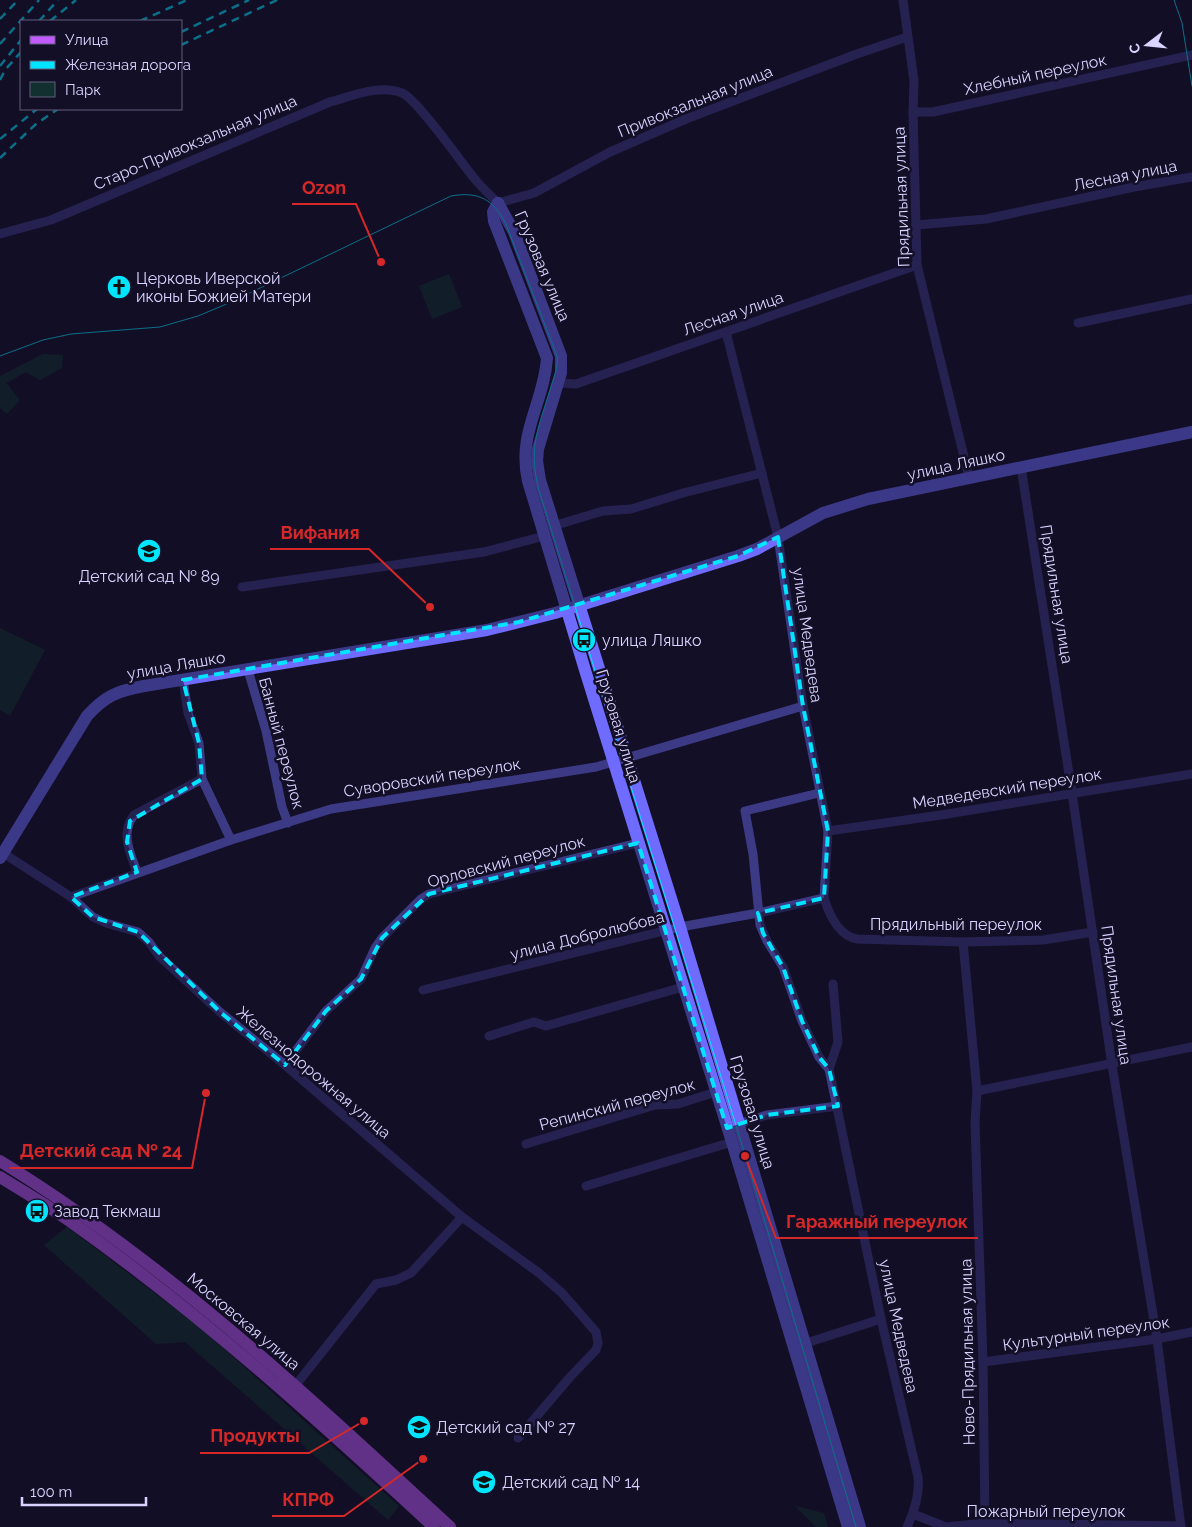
<svg xmlns="http://www.w3.org/2000/svg" width="1192" height="1527" viewBox="0 0 1192 1527" font-family="Raleway,sans-serif">
<style>
.green{fill:#12302f}
.lines{fill:none;stroke-linecap:round;stroke-linejoin:round}
.street{stroke:#3d3a85;stroke-width:9}
.secondary{stroke:#6f6bff;stroke-width:12}
.primary{stroke:#c25bff;stroke-width:12}
.tram{stroke:#00e5ff;stroke-width:1}
.rail{stroke:#00e5ff;stroke-width:2.5;stroke-dasharray:8 6;stroke-linecap:butt}
.marked{fill:none;stroke:#00e5ff;stroke-width:4;stroke-dasharray:10 6;stroke-linejoin:round}
.labels{text-anchor:middle;stroke-width:5;stroke-linejoin:round;paint-order:stroke}
.street-label{font-size:16px;fill:#d9d4ff;stroke:#130f26}
.poi-label{font-size:16px;fill:#d9d4ff;stroke:#130f26;text-anchor:start}
.leader{fill:none;stroke:#d62828;stroke-width:2}
.callout-dot{fill:#d62828;stroke:#130f26;stroke-width:2}
.callout-label{font-size:18px;text-anchor:middle;font-weight:bold;fill:#d62828;stroke:#130f26;stroke-width:5;stroke-linejoin:round;paint-order:stroke}
</style>
<rect width="100%" height="100%" fill="#130f26"/>
<g class="green">
<path d="M449 274 462 307 432 319 419 286Z"/>
<path d="M43 354 63 355 62 368 40 380 26 372 6 383 20 400 7 414 0 408V376Z"/>
<path d="M0 628 45 650 10 716 0 710Z"/>
<path d="M67 1227 202 1329 399 1506 388 1520 185 1342 156 1344 44 1245Z"/>
<path d="M795 1506 824 1513 828 1527H816Z"/>
</g>
<g class="lines">
<g class="street">
<path d="M903 0 914 81 913 112 917 265 969 477"/>
<path d="M913 112H933L1192 55"/>
<path d="M916 225 986 219 1134 187 1192 177"/>
<path d="M0 234 51 220 330 102C352 96 380 84 402 93 416 98 461 162 474 178 481 187 490 195 498 203L534 193 610 152 686 119 854 55 907 37"/>
<path d="M1078 323 1192 299"/>
<path d="M726 332 778 537 803 706 828 831 824 898C829 914 839 936 857 939L963 942 1043 940 1093 932"/>
<path d="M558 383 576 384 917 265"/>
<path d="M1021 467 1072 793 1112 1065 1157 1339 1181 1527"/>
<path d="M553 526 603 511 631 509 683 493 762 473"/>
<path d="M242 587 484 552 544 536"/>
<path d="M248 670 266 731 282 807 288 823"/>
<path d="M183 680 188 713 199 743 202 779 231 840"/>
<path d="M819 793 745 811 753 854 760 925 767 941 783 967 802 1021 819 1057 829 1069"/>
<path d="M828 831 941 815 1192 774"/>
<path d="M3 853 71 897 93 917 106 923 138 932 149 942 159 956 220 1012 285 1065 462 1217 539 1273 562 1293 596 1332 598 1343 596 1350 571 1376 518 1438"/>
<path d="M137 872C130 853 120 833 134 815L202 779"/>
<path d="M71 897 231 840 331 809 596 767 803 706"/>
<path d="M963 942 977 1091 975 1123 983 1362 985 1523"/>
<path d="M833 984 838 1042 829 1069 881 1319 918 1477C920 1494 914 1512 907 1527"/>
<path d="M423 990 680 927 758 913 824 898"/>
<path d="M489 1036 534 1022 546 1026 683 987"/>
<path d="M285 1065 326 1011 361 979 375 948 382 938 421 899 429 894 638 843"/>
<path d="M977 1091 1192 1047"/>
<path d="M735 1125 767 1115 838 1106"/>
<path d="M526 1144 655 1105 678 1104 716 1092"/>
<path d="M586 1186 732 1142"/>
<path d="M800 1345 881 1319"/>
<path d="M983 1362 1157 1339 1192 1332"/>
<path d="M295 1386 376 1284 396 1280 411 1273 462 1217"/>
<path d="M913 1514 946 1527 985 1523 1181 1526"/>
</g>
<g class="secondary">
<path d="M498 203 514 232 561 356V373L538 449 537 461 540 480 680 927 860 1527"/>
<path d="M498 203 493 212 494 221 547 358C544 403 517 433 528 481L585 670 732 1142 848 1527"/>
<path d="M0 858 87 716C105 696 117 691 144 686L487 630 555 613 738 556 757 549 823 513 868 499 1192 432"/>
</g>
<g class="primary">
<path d="M0 1161C166 1263 307 1395 450 1527"/>
<path d="M0 1177C24 1192 50 1207 74 1224 202 1315 318 1420 434 1527"/>
</g>
<g class="tram">
<path d="M1174 0 1182 23 1192 86"/>
<path d="M0 356 43 340 71 334 160 327 198 316 229 303 451 196C480 191 493 200 506 224L557 356C559 367 553 379 550 390 538 428 528 450 539 490L736 1125 856 1527"/>
</g>
<g class="rail">
<path d="M0 19 18 0"/>
<path d="M39 21 58 0"/>
<path d="M50 21 76 0"/>
<path d="M140 21 187 0"/>
<path d="M181 32 249 0"/>
<path d="M0 44 39 0"/>
<path d="M181 45 277 0"/>
<path d="M0 66 21 40"/>
<path d="M0 80 5 70 21 52"/>
<path d="M0 139 37 109"/>
<path d="M0 158 36 124 58 109"/>
</g>
</g>
<path d="M0 0H1192V1527H0ZM778 537 803 706 828 831 824 898 758 913 763 933 783 967 802 1021 819 1057 829 1069 838 1106 767 1115 727 1128 638 843 429 894 382 938 361 979 326 1011 285 1065 220 1012 138 932 93 917 71 897 137 872 127 842 130 821 202 779 199 743 183 680 519 622 738 556Z" fill="#130f26" fill-opacity=".55" fill-rule="evenodd"/>
<path class="marked" d="M778 537 803 706 828 831 824 898 758 913 763 933 783 967 802 1021 819 1057 829 1069 838 1106 767 1115 727 1128 638 843 429 894 382 938 361 979 326 1011 285 1065 220 1012 138 932 93 917 71 897 137 872 127 842 130 821 202 779 199 743 183 680 519 622 738 556Z"/>
<defs>
<g id="church-disc" transform="scale(1.25)"><circle r="9.5" fill="#00e5ff" stroke="#130f26"/><path d="M-1.2-6h2.4v3.5h3.3v2.4h-3.3V6h-2.4V-.1h-3.3v-2.4h3.3Z" fill="#111"/></g>
<g id="school-disc" transform="scale(1.25)"><circle r="9.5" fill="#00e5ff" stroke="#130f26"/><path d="M0-5L7-2L0 1L-7-2ZM-4 1L0 2.5L4 1V4Q0 6-4 4Z" fill="#111"/></g>
<g id="bus-disc" transform="scale(1.25)"><circle r="9.5" fill="#00e5ff" stroke="#130f26"/><path d="M-5-6H5V4H4V6H2V4H-2V6H-4V4H-5ZM-3.5-4V0h7V-4ZM-3.5 1.2v1.5H-2V1.2ZM2 1.2v1.5H3.5V1.2Z" fill="#111"/></g>
</defs>
<g fill-rule="evenodd">
<use href="#church-disc" x="119" y="287"/>
<use href="#school-disc" x="149" y="551"/>
<use href="#bus-disc" x="584" y="640"/>
<use href="#bus-disc" x="37" y="1211"/>
<use href="#school-disc" x="419" y="1427"/>
<use href="#school-disc" x="484" y="1482"/>
</g>
<g class="labels">
<g class="street-label">
<text transform="translate(1035 74) rotate(-12)" y="6">Хлебный переулок</text>
<text transform="translate(695 101) rotate(-22)" y="6">Привокзальная улица</text>
<text transform="translate(195 142) rotate(-23)" y="6">Старо-Привокзальная улица</text>
<text transform="translate(1125 175) rotate(-11)" y="6">Лесная улица</text>
<text transform="translate(901 197) rotate(-92)" y="6">Прядильная улица</text>
<text transform="translate(543 266) rotate(67)" y="6">Грузовая улица</text>
<text transform="translate(733 313) rotate(-19)" y="6">Лесная улица</text>
<text transform="translate(956 464) rotate(-12)" y="6">улица Ляшко</text>
<text transform="translate(1057 594) rotate(81)" y="6">Прядильная улица</text>
<text transform="translate(808 635) rotate(82)" y="6">улица Медведева</text>
<text transform="translate(176 665) rotate(-10)" y="6">улица Ляшко</text>
<text transform="translate(619 726) rotate(73)" y="6">Грузовая улица</text>
<text transform="translate(282 743) rotate(75)" y="6">Банный переулок</text>
<text transform="translate(432 777) rotate(-9)" y="6">Суворовский переулок</text>
<text transform="translate(1007 788) rotate(-9)" y="6">Медведевский переулок</text>
<text transform="translate(506 861) rotate(-15)" y="6">Орловский переулок</text>
<text x="956" y="930">Прядильный переулок</text>
<text transform="translate(587 935) rotate(-14)" y="6">улица Добролюбова</text>
<text transform="translate(1117 995) rotate(82)" y="6">Прядильная улица</text>
<text transform="translate(314 1072) rotate(40)" y="6">Железнодорожная улица</text>
<text transform="translate(617 1104) rotate(-15)" y="6">Репинский переулок</text>
<text transform="translate(753 1112) rotate(73)" y="6">Грузовая улица</text>
<text transform="translate(244 1321) rotate(40)" y="6">Московская улица</text>
<text transform="translate(899 1326) rotate(78)" y="6">улица Медведева</text>
<text transform="translate(1086 1333) rotate(-8)" y="6">Культурный переулок</text>
<text transform="translate(967 1352) rotate(-91)" y="6">Ново-Прядильная улица</text>
<text x="1046" y="1517">Пожарный переулок</text>
</g>
<g class="poi-label">
<text x="136" y="284">Церковь Иверской<tspan x="136" dy="18">иконы Божией Матери</tspan></text>
<text x="149" y="582" text-anchor="middle">Детский сад № 89</text>
<text x="602" y="646">улица Ляшко</text>
<text x="54" y="1217">Завод Текмаш</text>
<text x="436" y="1433">Детский сад № 27</text>
<text x="502" y="1488">Детский сад № 14</text>
</g>
</g>
<path class="leader" d="M381 262L356 204H292M430 607L369 549H270M206 1093L192 1168H10M745 1156L776 1238H978M364 1421L309 1453H200M423 1459L344 1516H272"/>
<g class="callout-dot">
<circle cx="381" cy="262" r="5"/>
<circle cx="430" cy="607" r="5"/>
<circle cx="206" cy="1093" r="5"/>
<circle cx="745" cy="1156" r="5"/>
<circle cx="364" cy="1421" r="5"/>
<circle cx="423" cy="1459" r="5"/>
</g>
<g class="callout-label">
<text x="324" y="194">Ozon</text>
<text x="320" y="539">Вифания</text>
<text x="101" y="1157">Детский сад № 24</text>
<text x="877" y="1228">Гаражный переулок</text>
<text x="255" y="1442">Продукты</text>
<text x="308" y="1506">КПРФ</text>
</g>
<rect x="20" y="20" width="162" height="90" fill="#130f26" stroke="#625e7d"/>
<rect x="30" y="36" width="25" height="8" fill="#c25bff" stroke="#625e7d"/>
<text x="65" y="45" font-size="15" fill="#d9d4ff">Улица</text>
<rect x="30" y="61" width="25" height="8" fill="#00e5ff" stroke="#625e7d"/>
<text x="65" y="70" font-size="15" fill="#d9d4ff">Железная дорога</text>
<rect x="30" y="82" width="25" height="15" fill="#12302f" stroke="#625e7d"/>
<text x="65" y="95" font-size="15" fill="#d9d4ff">Парк</text>
<g transform="translate(1147 45) rotate(254)" stroke="#130f26" stroke-width="4" paint-order="stroke">
<path d="M0-4L9 19L0 12L-9 19Z" fill="#d9d4ff"/>
<text y="-8" font-size="14" font-weight="bold" text-anchor="middle" fill="#d9d4ff">С</text>
</g>
<path d="M22 1497v8h124v-8" fill="none" stroke="#d9d4ff" stroke-width="2.5"/>
<text x="30" y="1497" font-size="15" fill="#d9d4ff" stroke="#130f26" stroke-width="4" paint-order="stroke">100 m</text>
</svg>
